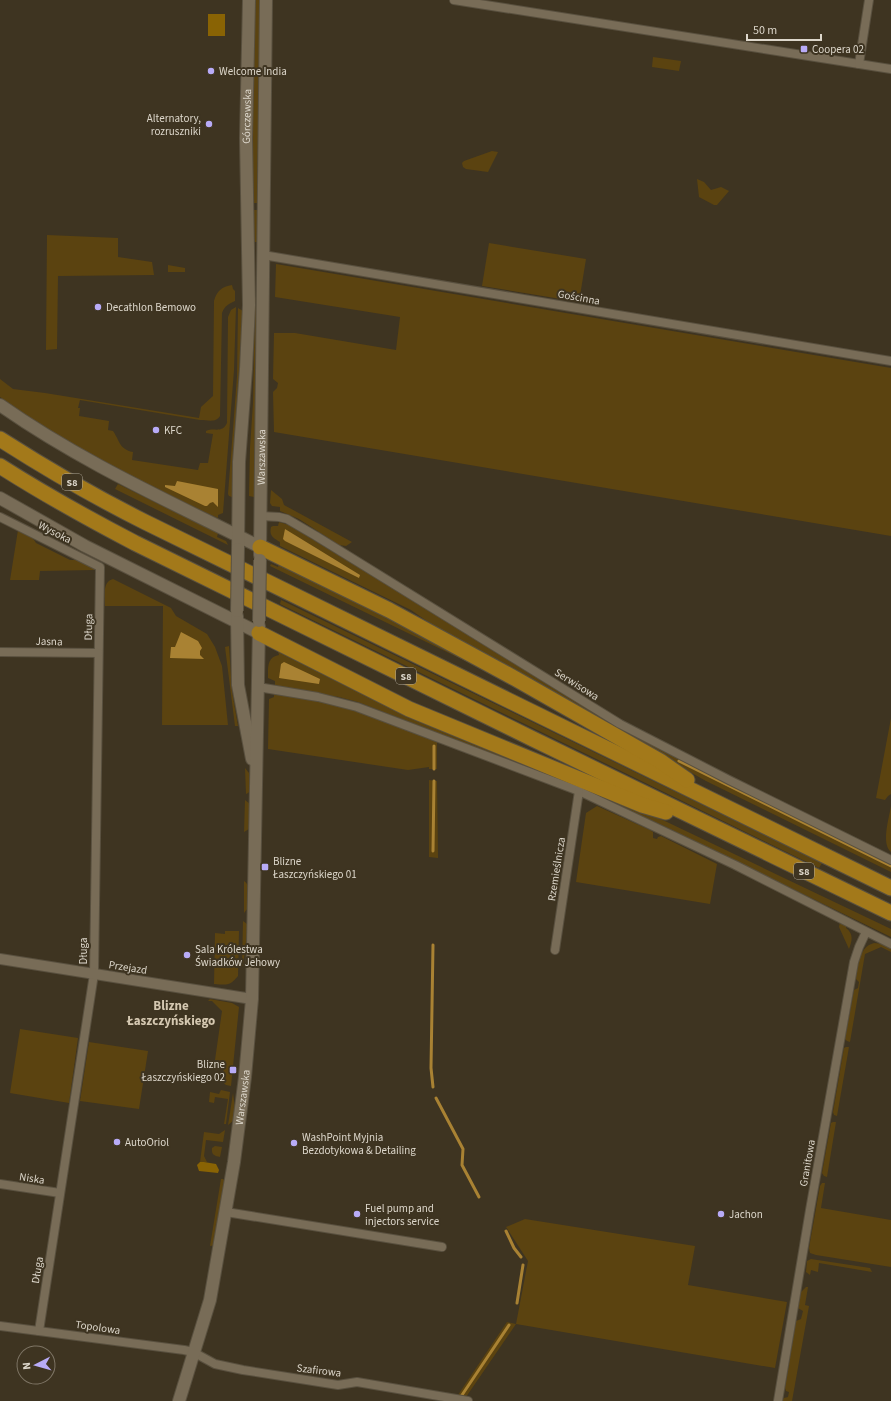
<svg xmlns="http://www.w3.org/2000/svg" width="891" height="1401" viewBox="0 0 891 1401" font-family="'Source Sans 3',sans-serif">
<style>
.green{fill:#5b4310}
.forest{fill:#896304}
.water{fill:#a98233}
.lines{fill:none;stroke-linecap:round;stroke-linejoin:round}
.stream{stroke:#a98233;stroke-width:3}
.minor-casing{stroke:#59503f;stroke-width:10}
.tertiary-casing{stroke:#59503f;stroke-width:12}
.secondary-casing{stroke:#59503f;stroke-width:14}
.motorway-casing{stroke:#59503f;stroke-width:17}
.minor{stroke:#786c57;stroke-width:8}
.tertiary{stroke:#786c57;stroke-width:10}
.secondary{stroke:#786c57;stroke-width:12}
.motorway{stroke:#a3791a;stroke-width:15}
.secondary-bridge-casing{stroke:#59503f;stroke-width:14;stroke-linecap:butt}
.secondary-bridge{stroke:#786c57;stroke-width:12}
.poi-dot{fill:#b8abf7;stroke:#3e3421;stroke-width:1.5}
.labels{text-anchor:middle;stroke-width:4;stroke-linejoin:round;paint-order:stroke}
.shield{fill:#3e3421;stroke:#ada698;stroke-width:1}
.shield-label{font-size:10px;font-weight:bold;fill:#ddd7cb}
.poi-label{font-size:11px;fill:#ddd7cb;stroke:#3e3421;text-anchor:start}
.street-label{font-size:11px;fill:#ddd7cb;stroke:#3e3421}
.quarter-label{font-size:13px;font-weight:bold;fill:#d5c8b1;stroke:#3e3421}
</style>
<rect width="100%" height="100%" fill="#3e3421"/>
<g class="green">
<path d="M255 0H260L257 203H253L252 148Z"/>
<path d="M653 57 681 61 679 71 652 67Z"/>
<path d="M492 151 498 152 488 172 466 169 463 167 462 163 464 161Z"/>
<path d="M697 179 704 182 711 190 721 187 729 191 717 205H714L699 197Z"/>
<rect x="254" y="210" width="3" height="32"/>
<path d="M47 235 118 238V257L152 262 154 275 58 276 57 349 46 350Z"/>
<path d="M489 243 586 259 579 302 482 286Z"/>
<path d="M276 264 891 368V536L274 432 273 392 277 388 278 383 273 379 274 333H295L396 350 400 317 275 297Z"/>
<path d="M168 265 185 268V272H168Z"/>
<path d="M232 285 233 289 235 291V301C229 304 225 305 222 313L220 416C216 423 208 420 200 420L80 400 78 408H80L79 416 109 421 108 430 113 431C120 441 119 449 133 452L132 460 198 470 200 463H208L213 434 206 433V431C214 427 222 434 227 423L228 317 231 310 236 307 234 370 223 513 218 515V518L149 487V485L140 480 139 481C91 455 44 429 0 397V379L13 389 45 393 199 418 201 407 213 396 214 301C217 290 222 287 232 285Z"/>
<path d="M255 297H257L254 497 249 496 250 448 253 403Z"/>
<path d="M238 308 243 311 233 460 232 497 229 496 228 494 237 376Z"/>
<path d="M118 484 218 533 217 537 226 541 228 545 115 489Z"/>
<path d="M271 490 282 499 284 505 352 542 346 546 339 545 299 519 280 511V507L272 506 270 503Z"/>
<path d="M279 522 289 525 510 660 615 726 671 755 891 864V872L706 781 448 636 411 610 280 546V542C273 538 269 536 271 527L273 526H278Z"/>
<path d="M18 530C26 533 32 536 36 543L70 560H76L94 568V570L40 571 39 580H10Z"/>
<path d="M271 564 278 567 279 564 434 639 488 672 270 566Z"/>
<path d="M113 579 171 608 176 616 207 634 215 647 222 666 228 725H162L163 606H105C105 596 102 582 113 579Z"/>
<path d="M281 600 822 863 819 868 280 604Z"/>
<path d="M229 646 232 691 238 726H235L225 647Z"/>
<path d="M278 651 667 822 891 929V937L664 826 590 792 358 702 339 697 275 686V681L268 678C268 667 267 657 279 655Z"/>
<path d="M274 694 333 704 357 711 437 742V769H429V767L408 770 268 749 269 699 274 697Z"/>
<path d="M891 718V794L888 796 885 800 876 798Z"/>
<path d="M245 768 249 773 250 791 248 793 246 794Z"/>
<path d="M429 780 437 781 438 858 429 857Z"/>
<path d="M245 800 250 804V826L249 829 244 832Z"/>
<path d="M597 806 650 830 653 832V838L657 839 658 837 661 836 717 864 710 904 576 882 586 813Z"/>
<path d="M891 806V852C881 844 889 818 891 806Z"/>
<path d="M244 881C252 886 249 900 248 908L244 913Z"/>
<path d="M243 921 247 924 248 927 243 966H242Z"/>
<path d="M840 922 847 925 846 928C854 934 852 941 849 949L839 927Z"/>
<path d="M225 931H239L238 976C230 986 227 985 214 984L215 933 225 934Z"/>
<path d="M874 943 884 944 891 947V952L881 947 865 954 850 1042 847 1041 845 1039 854 990 858 988 859 982 856 979C858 965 859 947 874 943Z"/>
<path d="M210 999 232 1003 239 1007 231 1086 226 1085 223 1082 224 1061 215 1060 222 1011 212 1001H208Z"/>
<path d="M20 1029 78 1038 69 1103 10 1093Z"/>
<path d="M89 1042 148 1051 139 1109 80 1101Z"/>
<path d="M846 1047H849L837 1116 834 1115 833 1112 844 1048Z"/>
<path d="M221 1090 230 1092 226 1124H224L228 1099 215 1097 214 1103 209 1102 210 1092 219 1094Z"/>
<path d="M233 1093 235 1109 233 1121 228 1125Z"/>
<path d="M833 1122H836L827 1177 824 1176 822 1173 831 1123Z"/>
<path d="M225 1130 223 1142 206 1140 204 1156 207 1162H200L204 1132 219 1134Z"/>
<path d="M215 1146 222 1147 220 1157C215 1156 211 1155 212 1148Z"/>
<path d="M221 1179H223L225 1181 216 1245 210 1246Z"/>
<path d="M822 1183H825L821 1208 891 1220V1267L816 1255 810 1253 809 1248 820 1186Z"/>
<path d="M525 1219 695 1246 688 1285 787 1302 775 1368 516 1324 466 1397 458 1395 507 1322 516 1324 528 1261 506 1227Z"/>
<path d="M811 1259 870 1268 872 1272 819 1263 818 1272 811 1270 810 1275 806 1272 807 1261Z"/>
<path d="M806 1287H808L805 1305 809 1306 792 1401H782L784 1398 788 1397 789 1392 786 1391 785 1388 796 1321 801 1319 803 1311 798 1308 801 1292Z"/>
</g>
<g class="forest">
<rect x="208" y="14" width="17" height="22"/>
<path d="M200 1162H204L216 1164 219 1170 218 1173 199 1171 197 1165Z"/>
</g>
<g class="water">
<path d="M177 481 218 489V507L213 502 210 503 207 506H205L165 487V485L175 486Z"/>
<path d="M285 529 360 575 359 578 285 541 283 539Z"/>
<path d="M181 632 198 641 202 648 200 651V655L204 659 170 658 171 647H175Z"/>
<path d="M284 662 320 679 319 684 279 678 281 664Z"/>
</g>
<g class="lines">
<g class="stream">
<path d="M679 761 891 866"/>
<path d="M434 769V746"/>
<path d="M433 851 434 781"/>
<path d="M433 1087 431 1068 433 945"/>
<path d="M436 1098 463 1149 462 1165 479 1197"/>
<path d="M506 1231 514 1248 521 1257"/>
<path d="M517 1303 523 1265"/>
<path d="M462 1395 509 1325"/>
</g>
<g class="minor-casing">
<g id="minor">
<path d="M454 0 891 69"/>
<path d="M859 64 869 0"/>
<path d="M263 255 891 361"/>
<path d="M260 516 279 517 287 519 316 536 620 724 729 780 891 860"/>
<path d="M0 517 100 567 94 974 39 1331"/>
<path d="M0 652 98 653"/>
<path d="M258 687 318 697 357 707 579 791 735 865 891 944"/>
<path d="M555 950 579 791"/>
<path d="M0 1184 60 1193"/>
<path d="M226 1212 442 1247"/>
<path d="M0 1326 184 1350 193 1352 215 1364 243 1370 338 1385 357 1382 468 1401"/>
<path d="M778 1401 810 1210 854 962 859 947 866 932"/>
</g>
</g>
<g class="tertiary-casing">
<path id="tertiary" d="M0 959 252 999"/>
</g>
<g class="secondary-casing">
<g id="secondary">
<path d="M0 405C81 462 171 502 260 547"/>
<path d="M0 498 85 546 259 633"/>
<path id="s1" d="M238 549 239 462 246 369 249 305 246 138 249 0"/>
<path id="s2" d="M260 555 266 0"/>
<path d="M237 616 238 685 252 759"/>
<path id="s3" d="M179 1401 210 1300 234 1162 245 1077 252 999 259 626"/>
</g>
</g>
<g class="motorway-casing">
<g id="motorway">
<path d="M0 439C47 469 95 497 145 522L891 888"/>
<path d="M0 466C44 494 89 519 135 543L533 739 891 913"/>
<path d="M260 547 389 610 516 679 660 761 687 780"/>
<path d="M259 633 409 709 642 805 666 812"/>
</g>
</g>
<use href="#minor" class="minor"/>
<use href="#tertiary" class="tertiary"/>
<use href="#secondary" class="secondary"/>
<use href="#motorway" class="motorway"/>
<g class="secondary-bridge-casing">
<g id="secondary-bridge">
<path d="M237 611 238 549"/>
<path d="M259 621 260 560"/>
</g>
</g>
<use href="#secondary-bridge" class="secondary-bridge"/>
</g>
<g class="poi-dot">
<rect x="800" y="45" width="8" height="8" rx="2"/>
<circle cx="211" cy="71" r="4"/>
<circle cx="209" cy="124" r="4"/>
<circle cx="98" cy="307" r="4"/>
<circle cx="156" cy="430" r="4"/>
<rect x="261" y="863" width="8" height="8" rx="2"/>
<circle cx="187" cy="955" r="4"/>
<rect x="229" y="1066" width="8" height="8" rx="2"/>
<circle cx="117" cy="1142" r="4"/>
<circle cx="294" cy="1143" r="4"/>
<circle cx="357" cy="1214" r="4"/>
<circle cx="721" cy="1214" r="4"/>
</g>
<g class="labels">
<g class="shield">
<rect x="62" y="474" width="20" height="16" rx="3"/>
<rect x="396" y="668" width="20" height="16" rx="3"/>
<rect x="794" y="863" width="20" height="16" rx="3"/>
</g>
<g class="shield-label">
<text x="72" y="486">S8</text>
<text x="406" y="680">S8</text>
<text x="804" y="875">S8</text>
</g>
<g class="poi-label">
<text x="812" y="53">Coopera 02</text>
<text x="219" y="75">Welcome India</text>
<text x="201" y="122" text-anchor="end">Alternatory,<tspan x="201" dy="13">rozruszniki</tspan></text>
<text x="106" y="311">Decathlon Bemowo</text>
<text x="164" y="434">KFC</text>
<text x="273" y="865">Blizne<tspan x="273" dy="13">Łaszczyńskiego 01</tspan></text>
<text x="195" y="953">Sala Królestwa<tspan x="195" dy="13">Świadków Jehowy</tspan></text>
<text x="225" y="1068" text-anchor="end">Blizne<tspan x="225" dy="13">Łaszczyńskiego 02</tspan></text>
<text x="302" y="1141">WashPoint Myjnia<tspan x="302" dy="13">Bezdotykowa &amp; Detailing</tspan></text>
<text x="125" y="1146">AutoOriol</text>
<text x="365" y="1212">Fuel pump and<tspan x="365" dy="13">injectors service</tspan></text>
<text x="729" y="1218">Jachon</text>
</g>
<g class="street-label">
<text dy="4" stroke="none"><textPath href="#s1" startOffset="433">Górczewska</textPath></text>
<text transform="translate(579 297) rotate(10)" y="4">Gościnna</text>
<text dy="4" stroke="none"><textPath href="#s2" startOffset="98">Warszawska</textPath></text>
<text transform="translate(55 532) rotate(27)" y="4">Wysoka</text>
<text transform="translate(88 627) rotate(-89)" y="4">Długa</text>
<text transform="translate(49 641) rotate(1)" y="4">Jasna</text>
<text transform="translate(577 684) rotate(32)" y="4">Serwisowa</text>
<text transform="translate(556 869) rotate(-81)" y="4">Rzemieślnicza</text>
<text transform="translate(83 951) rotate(-90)" y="4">Długa</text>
<text transform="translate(128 967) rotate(9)" y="4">Przejazd</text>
<text dy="4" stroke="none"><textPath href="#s3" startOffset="311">Warszawska</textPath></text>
<text transform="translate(807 1163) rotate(-80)" y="4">Granitowa</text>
<text transform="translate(32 1178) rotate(9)" y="4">Niska</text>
<text transform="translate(37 1270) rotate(-81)" y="4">Długa</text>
<text transform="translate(98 1327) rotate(8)" y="4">Topolowa</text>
<text transform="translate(319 1370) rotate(7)" y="4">Szafirowa</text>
</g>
<g class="quarter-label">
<text x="171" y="1010">Blizne<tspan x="171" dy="15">Łaszczyńskiego</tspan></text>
</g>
</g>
<g transform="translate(36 1365) rotate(264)"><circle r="19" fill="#3e3421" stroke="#7e7565"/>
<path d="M0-3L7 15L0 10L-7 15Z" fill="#b8abf7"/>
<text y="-6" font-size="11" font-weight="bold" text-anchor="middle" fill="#ddd7cb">N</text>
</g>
<path d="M747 34v6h74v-6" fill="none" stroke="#ddd7cb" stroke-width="2"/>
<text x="753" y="34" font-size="12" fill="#ddd7cb" stroke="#3e3421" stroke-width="3" paint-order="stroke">50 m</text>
</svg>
